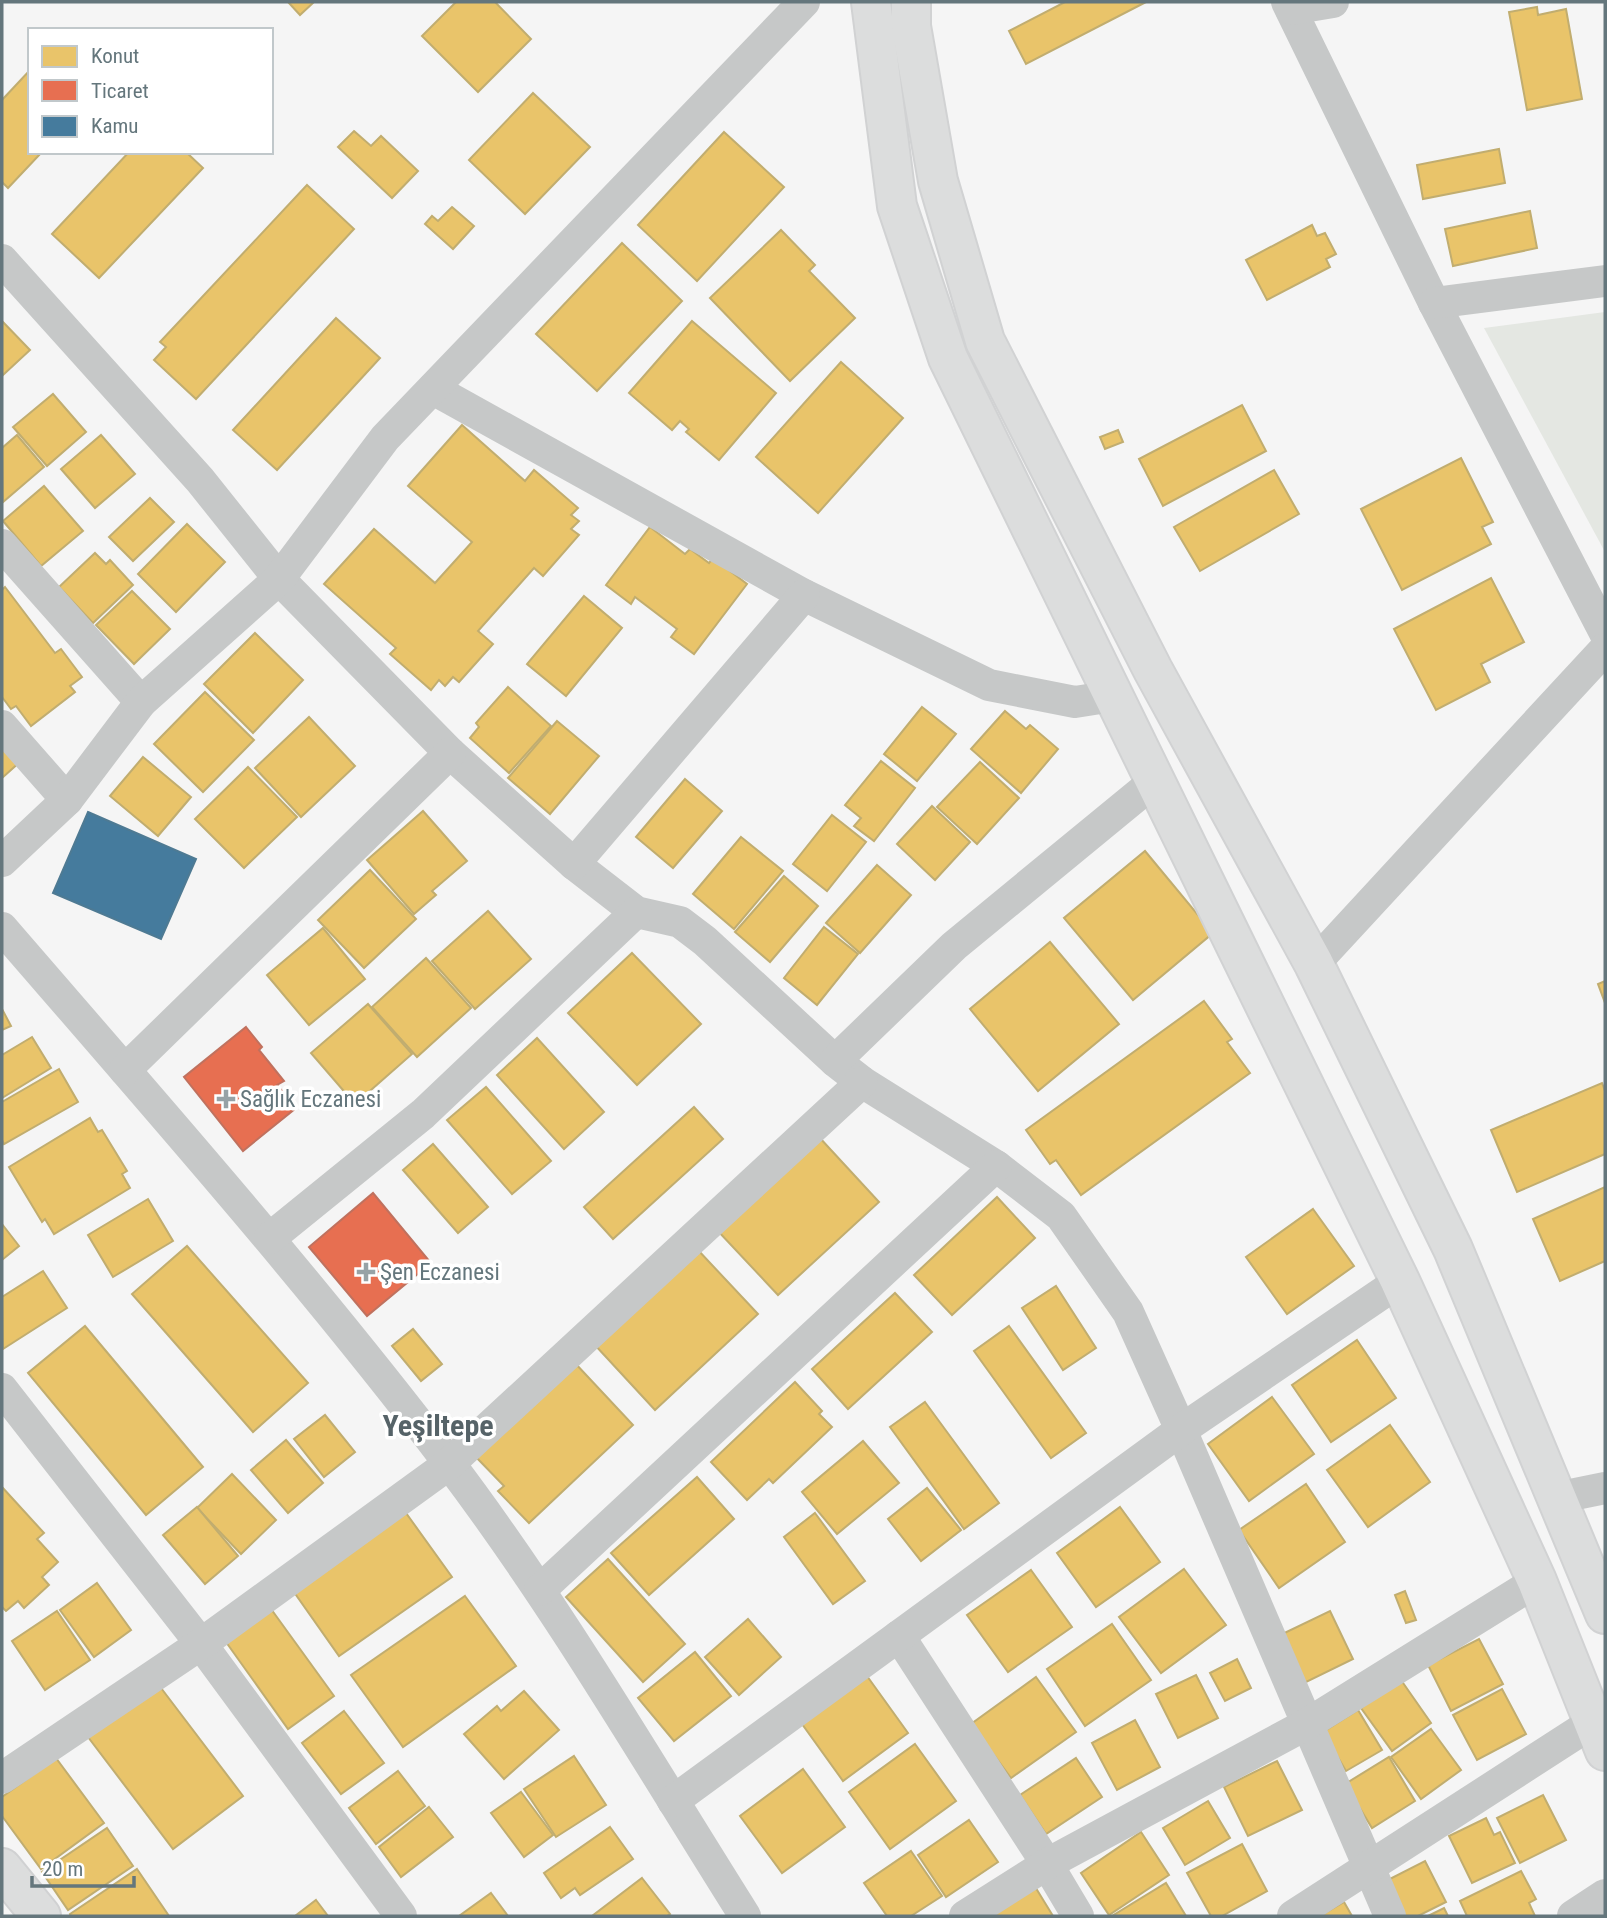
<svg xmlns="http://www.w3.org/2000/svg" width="1607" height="1918" viewBox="0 0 1607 1918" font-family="'Roboto Condensed',sans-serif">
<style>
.green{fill:#e4e7e2}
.homes{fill:#e9c46a;stroke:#c1ad6f;stroke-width:2}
.shops{fill:#e76f51;stroke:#c0715e;stroke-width:2}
.public{fill:#457b9d;stroke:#4e7a93;stroke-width:2}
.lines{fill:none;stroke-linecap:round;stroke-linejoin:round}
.secondary-casing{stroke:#d1d2d3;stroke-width:42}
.primary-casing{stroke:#d0d1d2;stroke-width:42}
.minor{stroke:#c6c8c8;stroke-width:32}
.secondary{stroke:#dcdddd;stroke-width:38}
.primary{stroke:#dcdddd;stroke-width:38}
.poi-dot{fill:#97a2a6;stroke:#fff;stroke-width:2.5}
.labels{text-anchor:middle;stroke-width:7;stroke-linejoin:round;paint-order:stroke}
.poi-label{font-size:23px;fill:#64767c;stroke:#fff;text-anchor:start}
.district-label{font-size:30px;font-weight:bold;fill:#566368;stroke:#fff}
</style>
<rect width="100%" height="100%" fill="#f5f5f5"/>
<path class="green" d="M1605 312V552L1484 328Z"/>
<g class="homes">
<path d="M288 2H314L300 15Z"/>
<path d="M456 2H495L531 39 478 92 422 36Z"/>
<path d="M1065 2H1146L1026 64 1009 31Z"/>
<path d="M1537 7 1538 15 1566 9 1582 99 1527 110 1509 12Z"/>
<path d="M30 70V152H42L8 188 2 182V100Z"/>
<path d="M533 93 590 147 525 214 469 160Z"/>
<path d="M354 131 371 146 381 136 418 171 392 198 338 147Z"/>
<path d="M724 132 784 187 697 281 638 225Z"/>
<path d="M1499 149 1505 183 1423 199 1417 165Z"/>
<path d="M129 152H186L203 168 99 278 52 234Z"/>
<path d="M307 185 354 229 196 399 154 360 166 347 160 342Z"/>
<path d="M452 207 474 226 453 249 425 224 432 216 438 221Z"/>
<path d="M1530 211 1537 248 1453 266 1445 229Z"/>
<path d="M1312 225 1317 236 1325 233 1336 254 1326 259 1330 267 1267 300 1246 260Z"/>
<path d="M781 230 815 265 809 271 855 318 790 381 710 298Z"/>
<path d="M622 243 682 301 597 391 536 334Z"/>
<path d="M336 318 380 358 277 470 233 430Z"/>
<path d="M2 321 30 350 2 376Z"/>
<path d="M692 321 776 393 719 460 686 432 689 429 680 421 672 430 629 393Z"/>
<path d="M841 362 903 418 818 513 756 457Z"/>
<path d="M53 394 86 432 47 466 13 427Z"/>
<path d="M1242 405 1266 451 1163 506 1139 459Z"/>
<path d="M462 425 525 481 534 470 578 508 571 515 579 521 571 529 579 535 543 576 534 568 478 631 493 644 459 682 453 677 445 686 439 680 431 690 390 654 396 648 324 584 374 529 435 583 472 542 408 486Z"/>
<path d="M1118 430 1123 442 1105 449 1100 437Z"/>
<path d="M17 435 44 467 3 502 2 448Z"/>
<path d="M101 435 135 474 95 508 61 469Z"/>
<path d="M1461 458 1493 522 1482 527 1491 544 1402 590 1361 509Z"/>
<path d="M1274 470 1299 514 1200 571 1174 527Z"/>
<path d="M44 486 83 531 41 566 3 521Z"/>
<path d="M150 498 174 522 133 561 109 537Z"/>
<path d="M187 524 225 562 176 612 138 574Z"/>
<path d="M650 527 685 554 690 549 709 563 713 558 747 584 694 654 671 637 677 629 635 597 631 604 606 585Z"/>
<path d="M95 553 106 564 110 560 133 585 93 623 59 587Z"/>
<path d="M1491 578 1524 642 1481 664 1490 682 1436 710 1394 629Z"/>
<path d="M5 587 55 653 61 649 82 677 70 686 75 692 31 726 16 706 11 709 2 697V590Z"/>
<path d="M132 591 170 629 134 664 96 625Z"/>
<path d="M584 596 622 628 566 696 527 664Z"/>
<path d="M255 633 303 680 253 733 204 684Z"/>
<path d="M508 687 551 726 509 773 470 738 479 727 476 723Z"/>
<path d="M205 692 254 740 203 792 154 744Z"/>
<path d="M922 707 956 734 917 781 884 754Z"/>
<path d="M1005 711 1026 729 1030 725 1058 749 1021 793 971 749Z"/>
<path d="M309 717 355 766 301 817 255 768Z"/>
<path d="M557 721 599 756 550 814 508 778Z"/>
<path d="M2 740 21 761 2 778Z"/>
<path d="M143 757 191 797 158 836 110 796Z"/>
<path d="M881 761 915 788 874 841 854 826 861 818 845 805Z"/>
<path d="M980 762 1019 798 977 844 937 807Z"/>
<path d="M248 767 297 817 244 868 195 819Z"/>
<path d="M685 779 722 811 673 868 636 837Z"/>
<path d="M932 806 970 842 935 880 897 844Z"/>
<path d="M423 811 467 861 432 891 436 895 414 914 367 860Z"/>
<path d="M832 815 866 842 827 891 793 864Z"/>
<path d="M741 837 783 871 734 929 693 894Z"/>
<path d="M1145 851 1213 933 1133 1000 1064 918Z"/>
<path d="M877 865 911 895 860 953 826 923Z"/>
<path d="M370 870 416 919 364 968 318 920Z"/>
<path d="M784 876 818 906 770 962 735 932Z"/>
<path d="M488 911 531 959 475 1009 432 961Z"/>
<path d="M824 927 858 954 817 1005 784 978Z"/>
<path d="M323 928 365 979 309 1025 267 975Z"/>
<path d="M1050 942 1119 1024 1038 1091 970 1009Z"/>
<path d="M632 953 701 1024 637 1085 568 1013Z"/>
<path d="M426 958 471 1008 417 1057 372 1007Z"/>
<path d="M1605 981V1003L1598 984Z"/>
<path d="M1204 1001 1232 1039 1227 1042 1250 1073 1081 1195 1056 1160 1050 1164 1026 1130Z"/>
<path d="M368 1004 412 1054 355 1104 311 1053Z"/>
<path d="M2 1009 11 1026 2 1030Z"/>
<path d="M32 1037 51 1068 2 1098V1055Z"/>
<path d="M537 1038 604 1112 564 1149 497 1075Z"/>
<path d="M59 1069 78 1102 4 1144 2 1140V1102Z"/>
<path d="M1602 1083 1605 1091V1154L1517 1192 1491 1130Z"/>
<path d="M486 1087 551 1161 512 1194 447 1120Z"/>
<path d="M694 1107 723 1139 613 1239 584 1207Z"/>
<path d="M90 1118 98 1132 102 1130 127 1171 122 1174 130 1188 54 1234 45 1219 42 1222 9 1167Z"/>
<path d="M819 1137 879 1202 778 1295 717 1230Z"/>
<path d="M433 1144 488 1207 458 1233 403 1170Z"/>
<path d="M1605 1187V1261L1560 1281 1533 1219Z"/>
<path d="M997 1197 1035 1238 952 1315 914 1275Z"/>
<path d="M148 1199 173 1241 113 1277 88 1235Z"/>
<path d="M1313 1209 1354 1266 1287 1314 1246 1257Z"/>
<path d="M2 1224 19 1246 2 1260Z"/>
<path d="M187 1246 308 1383 253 1432 132 1294Z"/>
<path d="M697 1249 758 1314 655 1410 594 1344Z"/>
<path d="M43 1271 67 1308 3 1349 2 1297Z"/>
<path d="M1056 1286 1096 1348 1063 1370 1022 1308Z"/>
<path d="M895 1293 932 1332 848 1409 812 1369Z"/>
<path d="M85 1326 203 1467 146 1515 28 1373Z"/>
<path d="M1009 1326 1086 1433 1051 1458 974 1351Z"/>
<path d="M413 1329 442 1364 421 1381 392 1346Z"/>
<path d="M1357 1340 1396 1398 1331 1442 1292 1385Z"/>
<path d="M574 1362 633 1425 529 1523 498 1491 504 1486 474 1455Z"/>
<path d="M795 1382 822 1411 819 1414 832 1427 773 1483 769 1479 747 1500 711 1462Z"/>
<path d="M1272 1397 1314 1454 1249 1501 1208 1444Z"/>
<path d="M925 1402 999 1503 964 1529 890 1427Z"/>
<path d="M325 1415 355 1452 324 1477 294 1439Z"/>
<path d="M1390 1425 1430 1482 1368 1527 1327 1470Z"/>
<path d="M286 1440 323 1483 288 1513 251 1470Z"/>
<path d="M863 1441 899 1483 837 1534 802 1492Z"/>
<path d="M232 1474 276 1520 241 1554 197 1508Z"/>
<path d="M697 1477 734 1519 649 1595 611 1553Z"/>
<path d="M1306 1484 1345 1542 1279 1588 1239 1530Z"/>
<path d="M2 1487 44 1533 37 1539 58 1562 42 1577 49 1585 24 1608 18 1601 6 1611 2 1607Z"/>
<path d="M927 1488 961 1530 921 1561 888 1519Z"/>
<path d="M401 1506 452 1577 339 1656 289 1585Z"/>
<path d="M197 1507 238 1556 205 1584 163 1535Z"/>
<path d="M1120 1507 1160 1562 1096 1607 1057 1553Z"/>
<path d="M815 1513 865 1581 833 1604 784 1537Z"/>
<path d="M608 1559 685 1644 643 1682 566 1597Z"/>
<path d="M1184 1569 1226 1625 1161 1673 1119 1617Z"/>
<path d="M1031 1570 1072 1627 1008 1672 967 1615Z"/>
<path d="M97 1583 131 1630 94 1657 60 1610Z"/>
<path d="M1405 1591 1416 1620 1406 1623 1395 1595Z"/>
<path d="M465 1596 516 1666 403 1747 351 1675Z"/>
<path d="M266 1602 334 1696 288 1729 221 1635Z"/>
<path d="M57 1611 90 1660 45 1690 12 1641Z"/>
<path d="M1330 1611 1353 1659 1298 1686 1274 1638Z"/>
<path d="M748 1619 781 1657 739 1695 705 1657Z"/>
<path d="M1112 1624 1151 1680 1085 1726 1047 1669Z"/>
<path d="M1479 1639 1503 1684 1451 1711 1428 1665Z"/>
<path d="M695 1652 731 1696 674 1741 638 1698Z"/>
<path d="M1237 1659 1251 1688 1225 1701 1210 1673Z"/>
<path d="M1196 1675 1218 1718 1178 1738 1156 1694Z"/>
<path d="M867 1676 908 1733 843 1781 802 1724Z"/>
<path d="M1036 1677 1076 1732 1011 1778 971 1724Z"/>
<path d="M1401 1680 1431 1723 1392 1751 1361 1708Z"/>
<path d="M158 1684 243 1796 173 1849 88 1737Z"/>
<path d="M1502 1689 1526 1734 1477 1760 1453 1715Z"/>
<path d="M524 1691 559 1730 504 1779 464 1734 497 1706 501 1711Z"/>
<path d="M1358 1710 1382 1750 1346 1771 1323 1732Z"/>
<path d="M344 1711 384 1763 341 1794 302 1743Z"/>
<path d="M1135 1720 1160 1767 1117 1790 1092 1743Z"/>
<path d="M1431 1729 1461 1770 1421 1799 1391 1757Z"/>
<path d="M915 1744 956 1801 890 1849 849 1792Z"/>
<path d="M574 1756 606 1805 556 1837 524 1789Z"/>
<path d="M1389 1757 1415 1801 1372 1828 1345 1784Z"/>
<path d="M56 1758 104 1823 41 1869 2 1816V1797Z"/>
<path d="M1076 1758 1102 1797 1046 1834 1020 1795Z"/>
<path d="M1277 1761 1302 1810 1248 1836 1224 1787Z"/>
<path d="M803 1769 845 1827 782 1873 740 1816Z"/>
<path d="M398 1771 425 1806 376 1844 349 1808Z"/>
<path d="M521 1792 553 1835 524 1857 491 1813Z"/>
<path d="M1543 1795 1566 1840 1520 1863 1497 1818Z"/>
<path d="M1208 1801 1230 1838 1185 1865 1163 1828Z"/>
<path d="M429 1807 453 1837 401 1877 379 1847Z"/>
<path d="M1486 1818 1494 1835 1500 1832 1515 1863 1472 1883 1449 1836Z"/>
<path d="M969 1820 998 1862 946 1897 918 1855Z"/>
<path d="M610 1827 633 1859 580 1895 575 1888 561 1898 544 1873Z"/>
<path d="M107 1828 133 1866 68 1910 42 1872Z"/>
<path d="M1141 1832 1169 1875 1109 1915 1081 1873Z"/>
<path d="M1242 1844 1267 1891 1222 1916H1211L1187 1873Z"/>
<path d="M911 1851 942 1896 911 1916H887L864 1883Z"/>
<path d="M1425 1861 1446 1902 1418 1916H1396L1380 1884Z"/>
<path d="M137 1869 169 1916H71L70 1914Z"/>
<path d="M1521 1871 1536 1899 1529 1903 1535 1916H1467L1460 1901Z"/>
<path d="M642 1878 670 1914 667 1916H592Z"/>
<path d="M1166 1883 1186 1916H1112Z"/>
<path d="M1034 1885 1053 1916H993Z"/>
<path d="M491 1893 508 1916H459Z"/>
<path d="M316 1900 328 1916H295Z"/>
<path d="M1344 1902 1352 1916H1320Z"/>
<path d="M1444 1908 1448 1916H1428Z"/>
</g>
<g class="shops">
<path d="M246 1027 262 1047 259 1050 284 1081 277 1085 296 1108 243 1151 184 1077Z"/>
<path d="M373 1193 431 1263 367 1316 309 1247Z"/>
</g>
<path class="public" d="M88 812 196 859 161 939 53 893Z"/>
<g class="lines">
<g class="secondary-casing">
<g id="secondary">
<path d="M871 2 897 206 948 358 1400 1281 1537 1581 1605 1751"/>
<path d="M911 2V26L938 181 985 341 1153 670 1314 964 1453 1249 1605 1614"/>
</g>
</g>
<g class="primary-casing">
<path id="primary" d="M2 1868 41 1916"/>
</g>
<g class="minor">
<path d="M1287 2 1434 303 1605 633"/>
<path d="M1291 9 1333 2"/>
<path d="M2 260 200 480 279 579 450 753 574 864 636 912 680 922 705 941 835 1061 862 1082 996 1166 1061 1216 1128 1312 1181 1430 1390 1916"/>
<path d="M1434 303 1605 281"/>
<path d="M433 389 804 595 989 685 1075 702 1113 696"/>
<path d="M2 545 141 702"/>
<path d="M2 726 67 800"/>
<path d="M2 861 67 800 141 702 279 579 385 438 804 2"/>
<path d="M574 864 804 595"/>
<path d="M2 928C154 1104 308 1278 449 1463 558 1607 649 1764 745 1916"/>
<path d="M1314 964 1605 649"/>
<path d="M835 1061 954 946 1156 780"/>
<path d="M125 1070 450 753"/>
<path d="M270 1238 423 1114 636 912"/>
<path d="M2 1389 201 1644 401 1916"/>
<path d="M1556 1498 1605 1488"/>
<path d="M540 1590 996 1166"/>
<path d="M899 1636 1047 1864 1078 1916"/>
<path d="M2 1778 201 1644 449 1464 862 1082"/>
<path d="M673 1801 1181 1430 1400 1281"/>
<path d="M965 1916 1047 1864 1307 1724 1537 1581"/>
<path d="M1293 1916 1592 1723"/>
<path d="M1573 1916 1605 1895"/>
</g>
<use href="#secondary" class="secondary"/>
<use href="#primary" class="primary"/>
</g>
<g class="poi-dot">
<path d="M222.5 1088.5h7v7h7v7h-7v7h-7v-7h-7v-7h7z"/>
<path d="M362.5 1261.5h7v7h7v7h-7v7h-7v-7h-7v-7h7z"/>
</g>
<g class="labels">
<g class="poi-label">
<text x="240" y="1107">Sağlık Eczanesi</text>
<text x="380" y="1280">Şen Eczanesi</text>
</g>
<g class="district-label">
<text x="438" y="1436">Yeşiltepe</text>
</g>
</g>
<rect width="1607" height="1918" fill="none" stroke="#64767c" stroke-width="7"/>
<rect x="28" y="28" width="245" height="126" fill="#ffffff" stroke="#c1c8cb" stroke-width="2"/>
<rect x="42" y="46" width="35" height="21" fill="#e9c46a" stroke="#c1c8cb" stroke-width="2"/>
<text x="91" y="63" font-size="21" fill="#64767c">Konut</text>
<rect x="42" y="80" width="35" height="21" fill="#e76f51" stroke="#c1c8cb" stroke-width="2"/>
<text x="91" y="98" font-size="21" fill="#64767c">Ticaret</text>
<rect x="42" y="116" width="35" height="21" fill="#457b9d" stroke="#c1c8cb" stroke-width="2"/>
<text x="91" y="133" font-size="21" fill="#64767c">Kamu</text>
<path d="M32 1876v10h102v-10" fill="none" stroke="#64767c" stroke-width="3.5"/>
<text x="42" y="1876" font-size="21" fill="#64767c" stroke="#ffffff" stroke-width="5" paint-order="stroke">20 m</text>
</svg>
